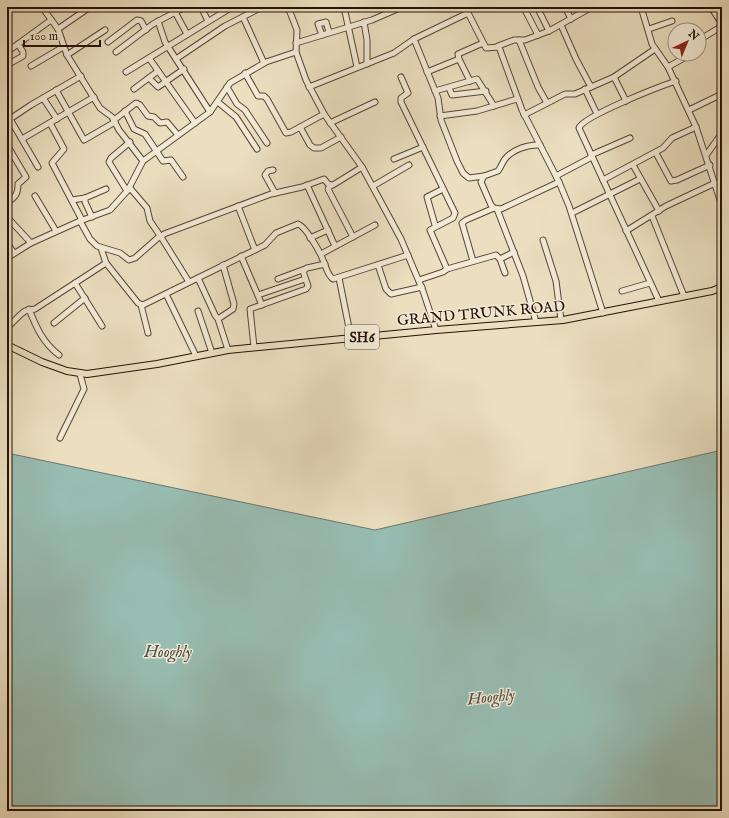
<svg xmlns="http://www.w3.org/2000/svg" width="729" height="818" viewBox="0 0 729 818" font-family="'IM FELL English',serif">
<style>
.water{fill:#98bdb3;stroke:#6a786e}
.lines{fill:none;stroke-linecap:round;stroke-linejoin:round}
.minor-casing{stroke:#564435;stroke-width:7}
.major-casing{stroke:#241107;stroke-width:8}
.minor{stroke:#f2ead6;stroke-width:5}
.major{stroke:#ebdfc0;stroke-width:6}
.labels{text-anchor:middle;stroke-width:3;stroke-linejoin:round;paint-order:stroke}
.shield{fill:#f2ead6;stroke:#625245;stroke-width:1}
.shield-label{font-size:14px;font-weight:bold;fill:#241107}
.street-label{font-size:15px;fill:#241107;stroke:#f2ead6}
.water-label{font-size:16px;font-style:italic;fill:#4d4d43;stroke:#f2ead6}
</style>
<rect width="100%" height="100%" fill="#ebdfc0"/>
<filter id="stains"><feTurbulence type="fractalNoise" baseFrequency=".005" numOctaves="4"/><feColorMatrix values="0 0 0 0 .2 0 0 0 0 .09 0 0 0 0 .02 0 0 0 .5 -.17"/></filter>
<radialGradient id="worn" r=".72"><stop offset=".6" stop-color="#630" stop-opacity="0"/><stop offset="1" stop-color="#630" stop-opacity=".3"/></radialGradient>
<path class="water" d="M722 450V811H7V453L375 530Z"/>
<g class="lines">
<g class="minor-casing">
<g id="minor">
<path d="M42 7 58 29 67 55 100 108 112 117 119 130 143 161"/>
<path d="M201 7 208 21"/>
<path d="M288 7 297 30 296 52 306 80 324 114 362 167 401 239 423 291 436 330"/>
<path d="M344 7 357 67"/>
<path d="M465 7 486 48 499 47 522 110 559 182 569 206 603 313"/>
<path d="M537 7 549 31"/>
<path d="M565 7 571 19"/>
<path d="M641 7 652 44 668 67 696 127 722 206"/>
<path d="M711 7 722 24"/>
<path d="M524 8 538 35"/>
<path d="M175 12 187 34"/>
<path d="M243 17 264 63"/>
<path d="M158 21 165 42 210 112"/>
<path d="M364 22 367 40V64"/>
<path d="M561 25 576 59 591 87"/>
<path d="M58 29 90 7"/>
<path d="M649 29 672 21"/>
<path d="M322 35 318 24 326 22 329 32"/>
<path d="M414 39 438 98 441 120 457 161 463 173 469 178 484 176"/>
<path d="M519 40 538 87 547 103"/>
<path d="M699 40 719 28 721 24"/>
<path d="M108 42 137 20 141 21 146 30"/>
<path d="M296 43 372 20 402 7"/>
<path d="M498 46 514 40H525L549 31 592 7"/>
<path d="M7 52 51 20"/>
<path d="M116 52 153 24 185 7"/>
<path d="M67 55 105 30"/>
<path d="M149 58 195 123"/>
<path d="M176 59 225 26 262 7"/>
<path d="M7 65 23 56V52L18 44"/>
<path d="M31 66 63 47"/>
<path d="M668 67 684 58 683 54"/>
<path d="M126 72 232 7"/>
<path d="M427 72 459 59"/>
<path d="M245 73 258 96H264L267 99 286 133 291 132 324 114"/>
<path d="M401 77 408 93 401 98V102L455 213 453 218 430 230 447 269 443 272 419 280"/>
<path d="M614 77 626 101"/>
<path d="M149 78 158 87 184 69"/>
<path d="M470 81 459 59 458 54 483 43"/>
<path d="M227 87 237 104 245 110 267 143"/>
<path d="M309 87 394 53 414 39 468 13"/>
<path d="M449 88 452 95 486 91"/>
<path d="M134 89 158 71"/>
<path d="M585 89 597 114"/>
<path d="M56 90 84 140 115 122"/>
<path d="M435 91 477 79 494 106"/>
<path d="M43 98 57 119"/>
<path d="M219 103 236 117 257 149"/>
<path d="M689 110 722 94"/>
<path d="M125 111 134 129 145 134 163 161 171 160 183 177"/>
<path d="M524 115 565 94H575L614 77 655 49"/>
<path d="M440 116 477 111 517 99"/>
<path d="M10 119 38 167"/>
<path d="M114 120 136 103 140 105 148 116 154 117 160 123 167 122 178 135"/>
<path d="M7 121 31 105 81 76"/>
<path d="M50 123 64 149 52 163 82 220"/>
<path d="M330 123 375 102"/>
<path d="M300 127 310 145 314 148H321L341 137"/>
<path d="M22 139 94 97"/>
<path d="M7 145 26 177 18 184C18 195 15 197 7 203"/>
<path d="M540 145C528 144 512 150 505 159 502 163 501 167 498 171L484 176 481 182 491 205 494 208 501 209 559 182"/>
<path d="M656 153 671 181 677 180 710 165"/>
<path d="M707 154 722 133"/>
<path d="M591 155 630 138"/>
<path d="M394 159 423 147"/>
<path d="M633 165 659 211"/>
<path d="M273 170 268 171 265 175 275 193"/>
<path d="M556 176 592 157"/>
<path d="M603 180 663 148 672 138 696 127"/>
<path d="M307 185 335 246"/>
<path d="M331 185 328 189 353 237"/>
<path d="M373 186 409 165"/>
<path d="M130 188 147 208 150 221 161 237"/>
<path d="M127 191 109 162 111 158 130 142"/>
<path d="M35 196 56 231"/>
<path d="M72 200 85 198"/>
<path d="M238 206 255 250"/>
<path d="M497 209 523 276 536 322"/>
<path d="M572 213 640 179"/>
<path d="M652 216 684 296"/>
<path d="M7 217 31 243"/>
<path d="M92 217 85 202V198L106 189"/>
<path d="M80 221 90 239 97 246 120 253 129 260 135 258 160 236"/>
<path d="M435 225 427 197 443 189"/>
<path d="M626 231 666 206 715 183"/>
<path d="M310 238 328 230"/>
<path d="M543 240 556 281 561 320"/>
<path d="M7 243 14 253"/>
<path d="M101 248 106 263 138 303 143 305 265 245 276 233 298 224C306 227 320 252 323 260 326 266 327 275 333 279L408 255"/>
<path d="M321 254 375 225"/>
<path d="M241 256 262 305"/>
<path d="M7 258 31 243 80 221 110 210 128 190 143 161 210 112 230 83 266 62 296 52"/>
<path d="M500 259 514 252"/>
<path d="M473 261 462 223 466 220 494 208"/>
<path d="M223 265 234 304 233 309 218 319 228 350"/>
<path d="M378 265 386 289 391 294 422 287"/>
<path d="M447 269 496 255 500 259 505 273"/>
<path d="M198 278 215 315 218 319"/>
<path d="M339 278 351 338"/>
<path d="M278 279 305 269"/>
<path d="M189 282 161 237 164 234 271 194 302 187 324 179 329 185H333L362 167"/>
<path d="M75 283 102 326"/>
<path d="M622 291 650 283"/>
<path d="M166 294 196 356"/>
<path d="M258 295 305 279"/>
<path d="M659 301 579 128C583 116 661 86 676 81"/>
<path d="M141 305 148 333"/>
<path d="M29 309C36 327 43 343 59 355"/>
<path d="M198 311 212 353"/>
<path d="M54 323 85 298"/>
<path d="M7 328 20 315 25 311 35 309 106 263"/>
<path d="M254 347 250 309 306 289 308 286 303 271 307 268 325 264"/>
<path d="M60 438 84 389 80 374"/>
</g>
</g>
<g class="major-casing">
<path id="major" d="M7 345 42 362 67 371 87 374 157 364 228 350 436 330 563 320 712 291 722 287"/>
</g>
<use href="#minor" class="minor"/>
<use href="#major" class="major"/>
</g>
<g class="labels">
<rect class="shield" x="345" y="325" width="34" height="24" rx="3"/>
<g class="shield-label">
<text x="362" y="342">SH6</text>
</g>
<g class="street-label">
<text transform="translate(481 313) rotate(-5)" y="5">GRAND TRUNK ROAD</text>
</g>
<g class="water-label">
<text x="168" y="657">Hooghly</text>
<text transform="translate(491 696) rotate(-6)" y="6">Hooghly</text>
</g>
</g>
<rect width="729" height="818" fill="none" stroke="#ebdfc0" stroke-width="24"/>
<rect x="8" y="8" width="713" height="802" fill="none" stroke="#241107" stroke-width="2"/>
<rect x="12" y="12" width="705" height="794" fill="none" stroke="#241107"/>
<g transform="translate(687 42) rotate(44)"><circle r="19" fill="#f2ead6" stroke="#a09383"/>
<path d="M0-3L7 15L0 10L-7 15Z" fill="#8f2418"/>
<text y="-6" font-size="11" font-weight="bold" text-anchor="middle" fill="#241107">N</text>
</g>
<path d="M24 40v6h76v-6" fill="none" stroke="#241107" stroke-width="2"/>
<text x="30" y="40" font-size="12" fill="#241107" stroke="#f2ead6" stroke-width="3" paint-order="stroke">100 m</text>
<rect width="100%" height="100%" filter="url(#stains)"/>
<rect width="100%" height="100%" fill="url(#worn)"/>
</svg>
